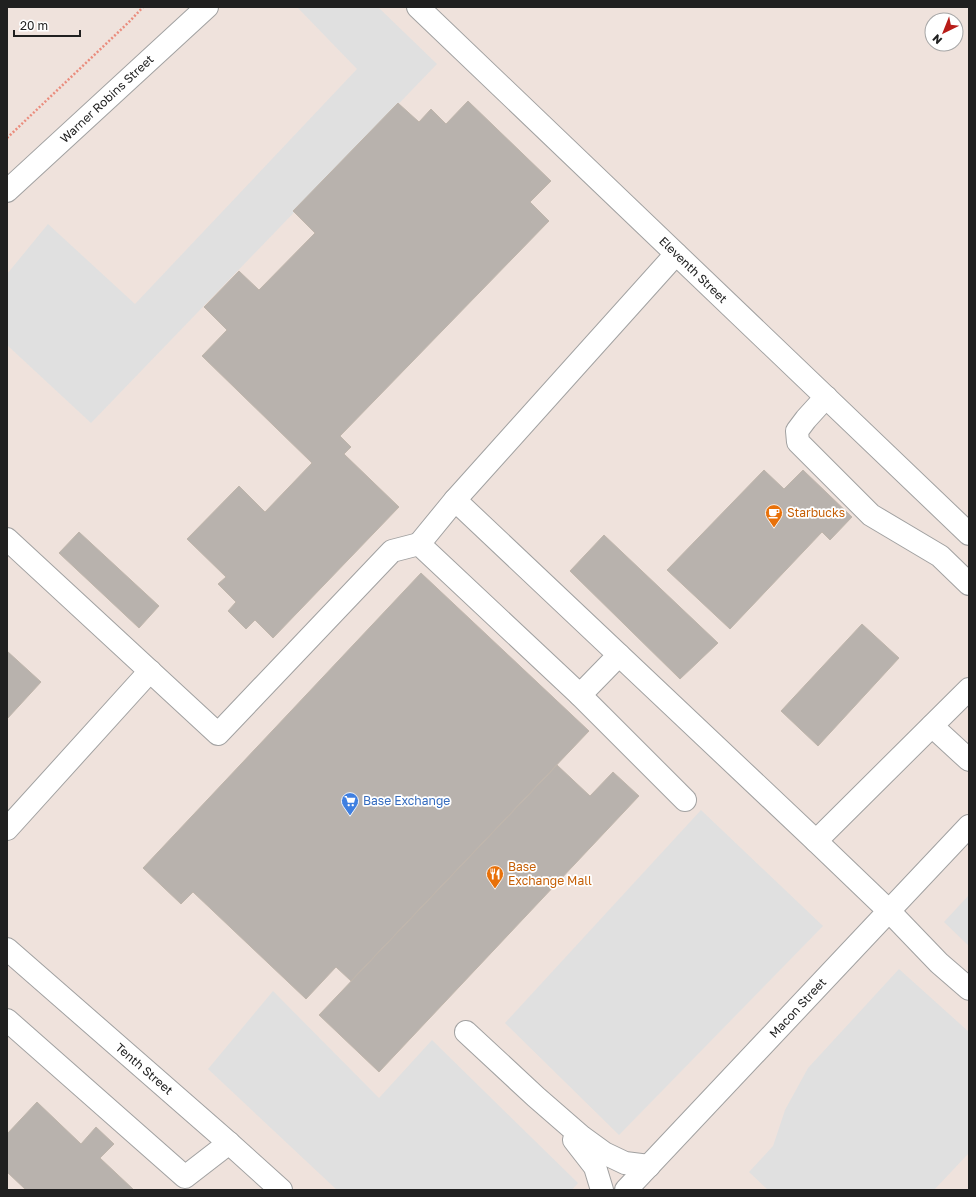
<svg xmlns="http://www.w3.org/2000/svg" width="976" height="1197" viewBox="0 0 976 1197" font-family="'Golos Text',sans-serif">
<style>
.military{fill:#efe2dc;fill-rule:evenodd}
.parking{fill:#e0e0e0}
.building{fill:#b8b2ad;stroke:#bfb5ab}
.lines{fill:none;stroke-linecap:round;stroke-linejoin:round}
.minor-casing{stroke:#a1a1a1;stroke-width:24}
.path{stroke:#ea8c7d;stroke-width:2.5;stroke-dasharray:2 2;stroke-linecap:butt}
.minor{stroke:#fff;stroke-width:22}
.labels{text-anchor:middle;stroke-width:3.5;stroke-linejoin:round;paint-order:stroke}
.street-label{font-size:12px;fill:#202020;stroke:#fff}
.food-label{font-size:12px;fill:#c56008;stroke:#fff;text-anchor:start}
.shop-label{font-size:12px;fill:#366cbe;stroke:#fff;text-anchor:start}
</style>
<rect width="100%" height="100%" fill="#efede7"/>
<path class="military" d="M7 7H969V1190H7ZM932 20H956V44H932Z"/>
<g class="parking">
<path d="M297 7H378L437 64 91 423 7 345V274L48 224 135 304 357 69Z"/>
<path d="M701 810 823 926 619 1135 505 1023Z"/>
<path d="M969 895V946L944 922Z"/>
<path d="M899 969 969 1032V1153L934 1190H768L749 1172 773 1146 785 1110 808 1068Z"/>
<path d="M273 991 379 1098 432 1040 578 1183 572 1190H337L208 1069Z"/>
</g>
<g class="building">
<path d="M468 101 551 181 530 202 549 221 340 436 351 447 344 454 399 507 273 638 255 620 246 629 228 611 236 602 218 584 226 577 187 539 239 486 265 512 312 463 202 356 227 330 204 307 239 271 259 290 315 233 293 211 398 103 419 122 431 109 446 124Z"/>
<path d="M764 470 784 489 803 470 852 517 830 540 822 532 730 629 667 570Z"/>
<path d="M79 532 159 606 139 628 59 553Z"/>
<path d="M604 535 718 643 680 679 570 571Z"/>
<path d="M421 573 589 731 351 981 336 967 306 999 193 892 181 904 143 868Z"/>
<path d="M862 624 899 658 818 746 781 711Z"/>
<path d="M7 651 41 682 7 719Z"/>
<path d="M557 765 590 796 613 772 639 796 379 1072 319 1015Z"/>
<path d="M37 1102 81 1144 96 1127 114 1144 100 1158 134 1190H26L7 1172V1134Z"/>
</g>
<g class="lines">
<g class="minor-casing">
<g id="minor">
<path d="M418 7 969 534"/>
<path d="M7 191 207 7"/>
<path d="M826 397 806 419 797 431 798 442 871 515 940 556 969 584"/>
<path d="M455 500 816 841 889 911 939 963 969 989"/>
<path d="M7 539 218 734 392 551 419 544 580 695 619 655"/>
<path d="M419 544 455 500 676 254"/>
<path d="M580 695 685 800"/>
<path d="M932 726 969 760"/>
<path d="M7 829 150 671"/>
<path d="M816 841 969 689"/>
<path d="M7 949 229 1143 281 1190"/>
<path d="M7 1020 185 1177 229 1143"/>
<path d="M466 1032 536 1097 582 1137 604 1153 625 1163 649 1166"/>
<path d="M574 1140 595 1167 602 1190"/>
<path d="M626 1190 969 826"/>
</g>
</g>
<path class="path" d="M7 138 130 21 143 7"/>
<use href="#minor" class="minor"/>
</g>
<defs>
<g id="cafe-pin" transform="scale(0.9)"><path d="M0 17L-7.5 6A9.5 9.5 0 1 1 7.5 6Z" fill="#e8710a" stroke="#fff"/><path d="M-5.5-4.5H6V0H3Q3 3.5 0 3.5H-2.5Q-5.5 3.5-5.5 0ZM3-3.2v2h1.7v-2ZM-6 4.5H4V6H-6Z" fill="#fff"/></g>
<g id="supermarket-pin" transform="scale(0.9)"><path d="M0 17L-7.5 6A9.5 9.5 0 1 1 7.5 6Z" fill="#3f7fe0" stroke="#fff"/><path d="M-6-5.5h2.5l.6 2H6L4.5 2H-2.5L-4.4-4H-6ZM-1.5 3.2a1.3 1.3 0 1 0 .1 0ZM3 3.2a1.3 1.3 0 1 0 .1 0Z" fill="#fff"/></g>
<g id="restaurant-pin" transform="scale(0.9)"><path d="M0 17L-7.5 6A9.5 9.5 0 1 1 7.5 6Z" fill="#e8710a" stroke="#fff"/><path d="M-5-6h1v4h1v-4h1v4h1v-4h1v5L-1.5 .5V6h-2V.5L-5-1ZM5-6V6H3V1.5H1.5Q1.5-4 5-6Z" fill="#fff"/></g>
</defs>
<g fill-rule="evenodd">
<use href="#cafe-pin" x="774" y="513"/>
<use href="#supermarket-pin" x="350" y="801"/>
<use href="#restaurant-pin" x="495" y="874"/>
</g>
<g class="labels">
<g class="street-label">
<text transform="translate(107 99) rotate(-43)" y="4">Warner Robins Street</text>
<text transform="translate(693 270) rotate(44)" y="4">Eleventh Street</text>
<text transform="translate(798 1008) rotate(-47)" y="4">Macon Street</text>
<text transform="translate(144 1069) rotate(41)" y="4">Tenth Street</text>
</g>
<g class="food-label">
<text x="787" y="517">Starbucks</text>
<text x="508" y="871">Base<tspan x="508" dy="14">Exchange Mall</tspan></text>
</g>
<g class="shop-label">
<text x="363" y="805">Base Exchange</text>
</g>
</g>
<rect width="976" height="1197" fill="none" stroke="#202020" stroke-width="16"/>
<g transform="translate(944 32) rotate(223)"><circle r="19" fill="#ffffff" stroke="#a6a6a6"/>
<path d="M0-3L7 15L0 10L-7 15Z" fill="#b81c18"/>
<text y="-6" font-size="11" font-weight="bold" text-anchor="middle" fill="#202020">N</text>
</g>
<path d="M14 30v6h66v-6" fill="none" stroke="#202020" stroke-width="2"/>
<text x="20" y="30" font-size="12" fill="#202020" stroke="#ffffff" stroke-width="3" paint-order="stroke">20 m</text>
</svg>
